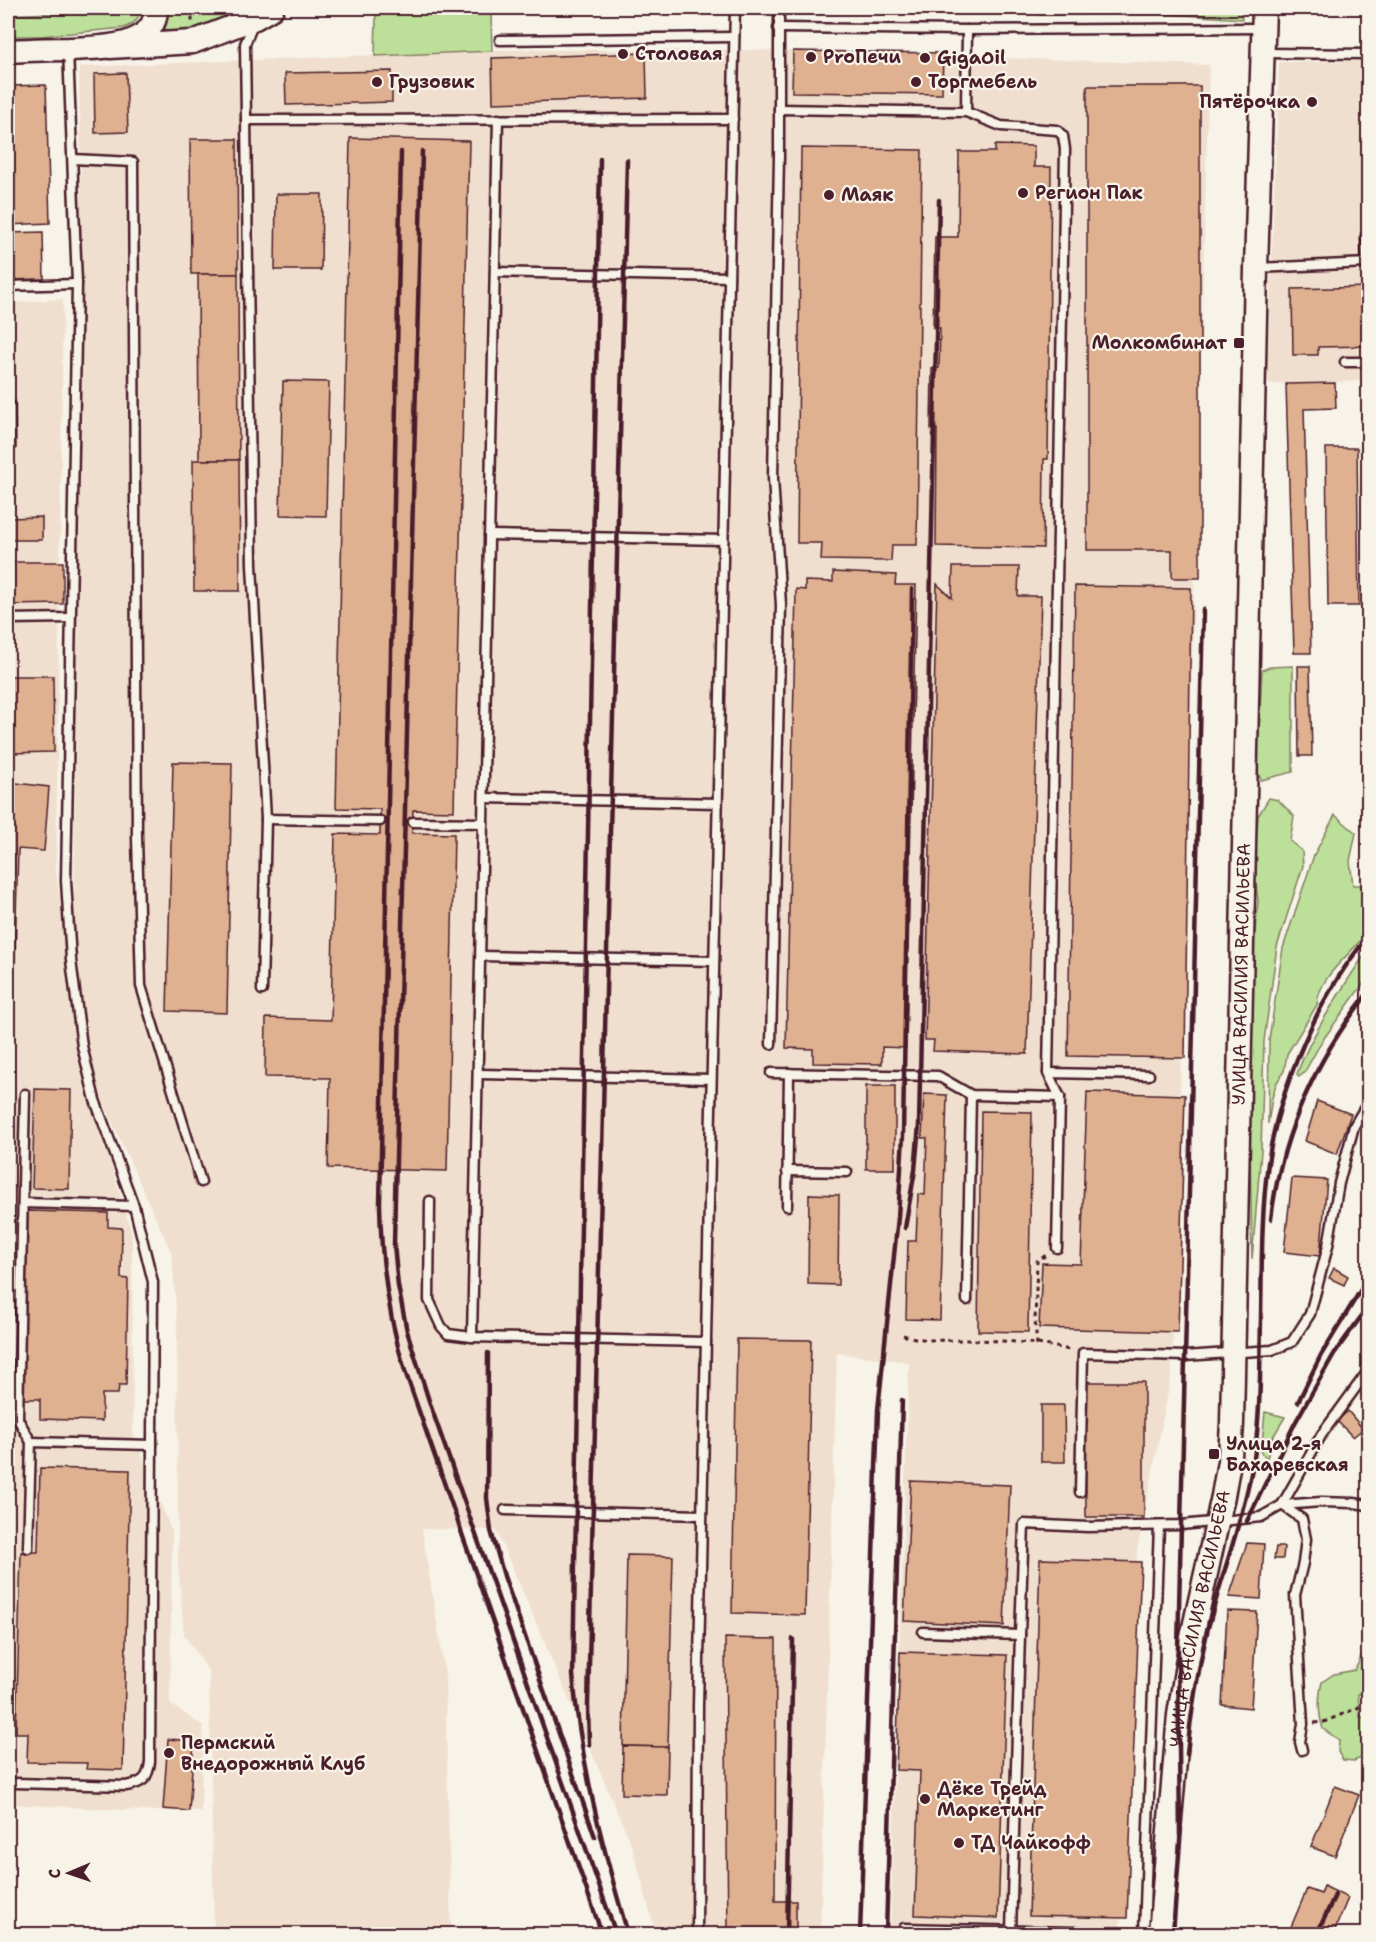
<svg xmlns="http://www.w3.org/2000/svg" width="1376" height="1942" viewBox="0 0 1376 1942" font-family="'Shantell Sans',sans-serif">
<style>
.built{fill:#f0dfce}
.green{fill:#bcdf99;stroke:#837f62;stroke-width:1.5}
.building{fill:#dfb190;stroke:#4a1f2b;stroke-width:1.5}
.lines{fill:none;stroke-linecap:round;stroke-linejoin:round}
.lane-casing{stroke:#4a1f2b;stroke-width:13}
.secondary-casing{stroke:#4a1f2b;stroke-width:27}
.path{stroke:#4a1f2b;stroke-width:3;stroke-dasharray:4.5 4.5;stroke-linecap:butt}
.lane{stroke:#f7f3e8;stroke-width:8}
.secondary{stroke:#f7f3e8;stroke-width:22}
.rail{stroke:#4a1f2b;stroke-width:4.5}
.poi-dot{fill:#4a1f2b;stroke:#f7f3e8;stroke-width:2}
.labels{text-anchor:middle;stroke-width:4.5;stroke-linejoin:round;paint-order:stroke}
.poi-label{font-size:18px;font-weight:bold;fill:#4a1f2b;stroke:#f7f3e8;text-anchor:start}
.street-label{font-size:18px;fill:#4a1f2b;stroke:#f7f3e8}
</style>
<rect width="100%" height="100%" fill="#f7f3e8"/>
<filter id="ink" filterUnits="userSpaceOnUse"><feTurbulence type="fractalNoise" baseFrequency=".0167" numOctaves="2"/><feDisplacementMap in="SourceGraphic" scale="12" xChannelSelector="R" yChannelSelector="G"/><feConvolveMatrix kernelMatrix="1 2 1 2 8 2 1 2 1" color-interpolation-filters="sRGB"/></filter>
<g filter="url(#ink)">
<g class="built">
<path d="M498 50H758L1209 65 1172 1372 1137 1551 1120 1934H890L909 1362 837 1353 820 1934H656L632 1846 496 1530 422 1529 445 1674 451 1934H214L209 1672 184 1634 178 1565 177 1321 172 1254 99 1093 79 1000 74 906 81 172 79 67Z"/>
<path d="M1368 61V439L1367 381 1267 384 1279 62Z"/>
<path d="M63 299 56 870 79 1056 132 1234 133 1433 172 1533 170 1704 203 1726 201 1811H147L8 1804V303Z"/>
</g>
<g class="green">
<path d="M263 8 228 25 156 39 163 29 167 9Z"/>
<path d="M1036 8H1240L1242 19 1169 14 1039 15Z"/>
<path d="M140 9C139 20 134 24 124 28L40 36H8V15Z"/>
<path d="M425 9 491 14 492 51 375 56 376 15Z"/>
<path d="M1293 666V772L1261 780 1257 770 1262 670 1270 667Z"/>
<path d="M1269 798 1278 800 1294 816 1290 841 1302 851 1303 866 1277 947 1264 1041 1261 1151 1252 1259 1249 1091 1251 970 1258 901 1254 868 1258 816Z"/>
<path d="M1335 815 1356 833 1350 861 1353 885H1368C1369 895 1371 925 1367 932 1352 955 1319 974 1317 1005L1287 1054 1284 1071 1276 1084 1272 1098 1268 1124 1269 1040 1283 948 1314 855Z"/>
<path d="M1368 951V977L1322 1041 1304 1073 1299 1077 1297 1074C1306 1048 1320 1025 1334 1002 1345 985 1355 967 1368 951Z"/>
<path d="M1265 1412 1285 1417 1273 1437 1267 1458 1261 1453Z"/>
<path d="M1368 1641V1693L1358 1694 1360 1717H1368V1755L1354 1761 1343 1760 1338 1752 1339 1740 1323 1729C1318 1712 1318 1699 1322 1682L1334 1674 1355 1670Z"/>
</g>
<g class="building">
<path d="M793 51 943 53 942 94 792 92Z"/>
<path d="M646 53 647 98 493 103 492 58Z"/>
<path d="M392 71V102L286 105 285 73Z"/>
<path d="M126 73 128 132 95 133 94 74Z"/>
<path d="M46 85 50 223 8 225V86Z"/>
<path d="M1087 86H1200V578H1172V550H1087Z"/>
<path d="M350 138 469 141 454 811 413 810 412 833 454 834 447 1171 328 1168 330 1078 265 1077 266 1018 331 1020 335 834 380 835V809L336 808Z"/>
<path d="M190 139H237L238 274H191Z"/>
<path d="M995 145 1034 146V167H1051L1048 459H1044L1043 548 936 546 937 429H931L932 368H939L940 328H933L935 237H958L959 152H995Z"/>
<path d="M801 148 922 150 917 545H892L891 561 821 560 822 543H797Z"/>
<path d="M276 194H322L321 270H275Z"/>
<path d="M43 232 44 279 8 280V233Z"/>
<path d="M198 274H238L239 460H199Z"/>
<path d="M1368 287V346L1318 347V355H1293L1292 289Z"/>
<rect x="8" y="312" width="2" height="52"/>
<path d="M283 381 329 382 326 516 280 515Z"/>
<path d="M1335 383 1336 408 1304 409 1311 653H1294L1286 384Z"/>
<path d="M15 401 16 449H8V402Z"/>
<path d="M1326 448H1357L1359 606H1328Z"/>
<path d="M193 460H239L240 591H194Z"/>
<path d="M42 517V540H8V518Z"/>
<path d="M8 562H63V604L8 605Z"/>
<path d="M953 567H1019L1018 596H1041L1027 1054 933 1051 934 1040H925L937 584 952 598Z"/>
<path d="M833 572 896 575 895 585H916L906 1048 882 1047V1064L813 1063V1049L786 1048 796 589 805 590V581L833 582Z"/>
<path d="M1075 586 1191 588 1185 1058 1068 1056Z"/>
<path d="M1298 666H1310L1312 756H1299Z"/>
<path d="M8 676H53L54 752 8 753Z"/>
<path d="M173 762 232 763 227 1013 167 1011Z"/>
<path d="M8 782 49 787 44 851 18 849 8 1194Z"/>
<rect x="866" y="1086" width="29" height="83"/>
<path d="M35 1089 71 1090 69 1189 32 1188Z"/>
<path d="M1087 1092 1185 1095 1178 1332 1039 1328 1042 1263 1081 1264Z"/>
<path d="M924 1094 947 1095 940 1320 906 1319 908 1241H916L918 1194 925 1195 927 1138H922Z"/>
<path d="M1317 1101 1351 1114 1337 1154 1305 1141Z"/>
<path d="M981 1111 1032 1112 1028 1332 978 1331Z"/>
<path d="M1292 1178 1327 1180 1320 1256 1284 1252Z"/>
<path d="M809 1194 839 1195 838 1285 808 1284Z"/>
<path d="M28 1211 108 1213V1227L122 1228 121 1278 128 1279 126 1385H119L118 1394H102V1421L40 1419V1399H23Z"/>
<path d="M1334 1268 1348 1276 1344 1285 1329 1278Z"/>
<path d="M737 1339 811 1340 805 1615 732 1613Z"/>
<path d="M1085 1382H1144V1517H1086Z"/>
<path d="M1041 1405H1064L1065 1462H1041Z"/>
<path d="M1348 1411 1363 1429 1353 1437 1337 1421Z"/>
<path d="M40 1468 130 1470 123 1770 86 1769 87 1763 27 1762 28 1733H16L21 1552H38Z"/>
<path d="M911 1481 1010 1485 1004 1626 904 1621Z"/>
<path d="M1247 1543 1264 1544 1261 1599 1229 1597Z"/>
<path d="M1276 1547H1284L1283 1559H1274Z"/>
<path d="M627 1555 673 1556 668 1747 623 1746Z"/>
<path d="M1040 1559 1141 1562 1127 1918 1029 1916Z"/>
<path d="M1227 1611 1257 1612 1251 1708 1222 1705Z"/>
<path d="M725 1638 776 1639 775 1901H796V1934H728Z"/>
<path d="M900 1652 1007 1655 998 1918 915 1915 920 1771 896 1770Z"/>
<path d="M168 1739 194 1741 189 1811 163 1809Z"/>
<path d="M623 1746 668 1747 667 1795 622 1794Z"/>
<path d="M1335 1786 1359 1795 1335 1856 1311 1847Z"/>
<path d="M1324 1886 1348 1898 1333 1934H1288L1307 1889 1321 1894Z"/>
</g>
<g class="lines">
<g class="lane-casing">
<g id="lane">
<path d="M253 24 245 44 252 565 266 819 262 990"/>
<path d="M778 28 967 30 1263 28"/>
<path d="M500 40 734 37"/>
<path d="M1263 53 1368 54"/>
<path d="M779 109 966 112 1001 126 1057 130 1063 136 1065 149 1048 1073 1060 1097 1057 1248"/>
<path d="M966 112 967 30"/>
<path d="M498 119 472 1337 706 1342"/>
<path d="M246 120 733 119"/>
<path d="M73 159 133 162 137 837 141 986 201 1182"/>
<path d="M1367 264 1366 236 1368 231"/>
<path d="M1257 268 1368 263"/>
<path d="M495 272 729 277"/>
<path d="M8 286 77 284"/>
<path d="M1345 362H1368"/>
<path d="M489 535 723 540"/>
<path d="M8 619 70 618"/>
<path d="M484 798 717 803"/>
<path d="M266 819 380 821"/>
<path d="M413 822 483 823"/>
<path d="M481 956 714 961"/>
<path d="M771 1044 781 605 773 478 779 156V8"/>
<path d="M771 1073 938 1076 971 1095 1060 1097"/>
<path d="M1048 1073 1149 1075"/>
<path d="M478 1074 711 1079"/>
<path d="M25 1094 18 1419 31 1442"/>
<path d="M787 1171 847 1172"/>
<path d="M430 1201 429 1300 441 1326 448 1334 472 1337"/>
<path d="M23 1203 134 1206"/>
<path d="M787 1206 789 1073"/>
<path d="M967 1300 971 1095"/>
<path d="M1080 1492 1083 1353 1185 1356 1272 1350 1292 1342 1310 1314 1328 1246 1339 1183 1354 1126 1368 1102"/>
<path d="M1282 1505 1302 1519 1306 1539 1303 1563 1295 1595 1303 1724 1300 1742 1302 1750"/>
<path d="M1282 1505 1322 1434 1368 1371"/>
<path d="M505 1510 702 1515"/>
<path d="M28 1548 31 1442 152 1445"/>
<path d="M923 1632 1020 1635 1024 1524 1088 1527 1181 1525 1261 1517 1282 1505 1321 1502 1354 1503 1368 1505"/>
<path d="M15 1783 126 1786C143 1783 148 1779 150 1762L153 1282 134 1206 95 1100 82 1046 71 960 66 881 77 284 68 49"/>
<path d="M904 1928 1148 1934"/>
<path d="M1011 1931 1020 1635"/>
<path d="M697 1934 698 1706 735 8"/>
<path d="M1144 1934 1159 1526"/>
</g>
</g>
<g class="secondary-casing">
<g id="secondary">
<path d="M110 47 193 42 255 18 272 8"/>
<path d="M8 51C28 50 48 49 69 49 98 47 156 50 156 8"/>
<path id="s1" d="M1160 1934 1179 1715 1190 1646 1223 1496 1230 1456 1232 1423 1256 268 1264 8"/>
</g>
</g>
<g class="path">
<path d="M192 8V24"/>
<path d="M903 1335C925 1342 948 1340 972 1340 1005 1341 1040 1342 1073 1351"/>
<path d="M1037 1345 1035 1322 1037 1261 1048 1254"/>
<path d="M1314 1723 1324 1722 1364 1705H1368"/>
</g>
<use href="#lane" class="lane"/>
<use href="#secondary" class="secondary"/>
<g class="rail">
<path d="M422 151 395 1198 394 1244 398 1286 407 1331 430 1404 616 1934"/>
<path d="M401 152 380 1204C381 1262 388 1316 405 1371L602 1934"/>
<path d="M600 159 573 1675C580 1760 602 1845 626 1927"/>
<path d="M1271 1219C1281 1135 1315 1060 1368 993"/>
<path d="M905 1228 915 1170 919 1125 939 200"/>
<path d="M488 1353 487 1498 491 1531 504 1576 595 1837"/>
<path d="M1298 1402 1321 1355 1368 1278"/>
<path d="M1247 1521 1295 1423 1334 1354 1368 1307"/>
<path d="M589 1745 588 1705 627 160"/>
<path d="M1187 1754C1191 1711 1198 1670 1208 1628 1223 1571 1244 1516 1254 1458 1261 1411 1260 1364 1261 1317 1262 1266 1261 1214 1268 1163 1279 1088 1319 994 1368 937"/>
<path d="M1180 1836 1178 1650 1203 609"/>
<path d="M787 1934 793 1639"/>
<path d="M860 1934 878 1410 898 1217 903 1136 912 589"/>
<path d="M886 1934 902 1400"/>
<path d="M1173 1934 1181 1828"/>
<path d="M1317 1934 1335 1895"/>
</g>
</g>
</g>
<g class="poi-dot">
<circle cx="623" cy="54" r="6"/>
<circle cx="811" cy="57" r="6"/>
<circle cx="925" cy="58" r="6"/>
<circle cx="377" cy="82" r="6"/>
<circle cx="916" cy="82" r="6"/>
<circle cx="1312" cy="102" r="6"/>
<circle cx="1023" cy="193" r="6"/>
<circle cx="829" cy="195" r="6"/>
<rect x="1233" y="337" width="12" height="12" rx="3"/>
<rect x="1208" y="1448" width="12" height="12" rx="3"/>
<circle cx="169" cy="1753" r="6"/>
<circle cx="925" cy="1799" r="6"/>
<circle cx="959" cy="1843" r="6"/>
</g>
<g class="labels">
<g class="poi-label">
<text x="635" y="60">Столовая</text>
<text x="823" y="63">ProПечи</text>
<text x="937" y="64">GigaOil</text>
<text x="389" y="88">Грузовик</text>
<text x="928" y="88">Торгмебель</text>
<text x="1300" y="108" text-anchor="end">Пятёрочка</text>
<text x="1035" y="199">Регион Пак</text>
<text x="841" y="201">Маяк</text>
<text x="1227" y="349" text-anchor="end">Молкомбинат</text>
<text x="1226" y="1450">Улица 2-я<tspan x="1226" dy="21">Бахаревская</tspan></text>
<text x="181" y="1749">Пермский<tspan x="181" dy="21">Внедорожный Клуб</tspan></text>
<text x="937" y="1795">Дёке Трейд<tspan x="937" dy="21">Маркетинг</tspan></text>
<text x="971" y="1849">ТД Чайкофф</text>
</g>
<g class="street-label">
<text dy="6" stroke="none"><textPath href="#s1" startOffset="966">УЛИЦА ВАСИЛИЯ ВАСИЛЬЕВА</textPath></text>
<text dy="6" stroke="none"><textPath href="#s1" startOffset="318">УЛИЦА ВАСИЛИЯ ВАСИЛЬЕВА</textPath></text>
</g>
</g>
<rect width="1376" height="1942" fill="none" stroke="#f7f3e8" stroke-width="30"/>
<rect x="15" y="15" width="1346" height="1912" fill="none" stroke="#4a1f2b" stroke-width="2" filter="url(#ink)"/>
<g transform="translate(69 1873) rotate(268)" stroke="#f7f3e8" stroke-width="4.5" paint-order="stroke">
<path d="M0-4.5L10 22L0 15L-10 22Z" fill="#4a1f2b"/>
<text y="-9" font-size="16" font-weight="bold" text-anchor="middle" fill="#4a1f2b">С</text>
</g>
</svg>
